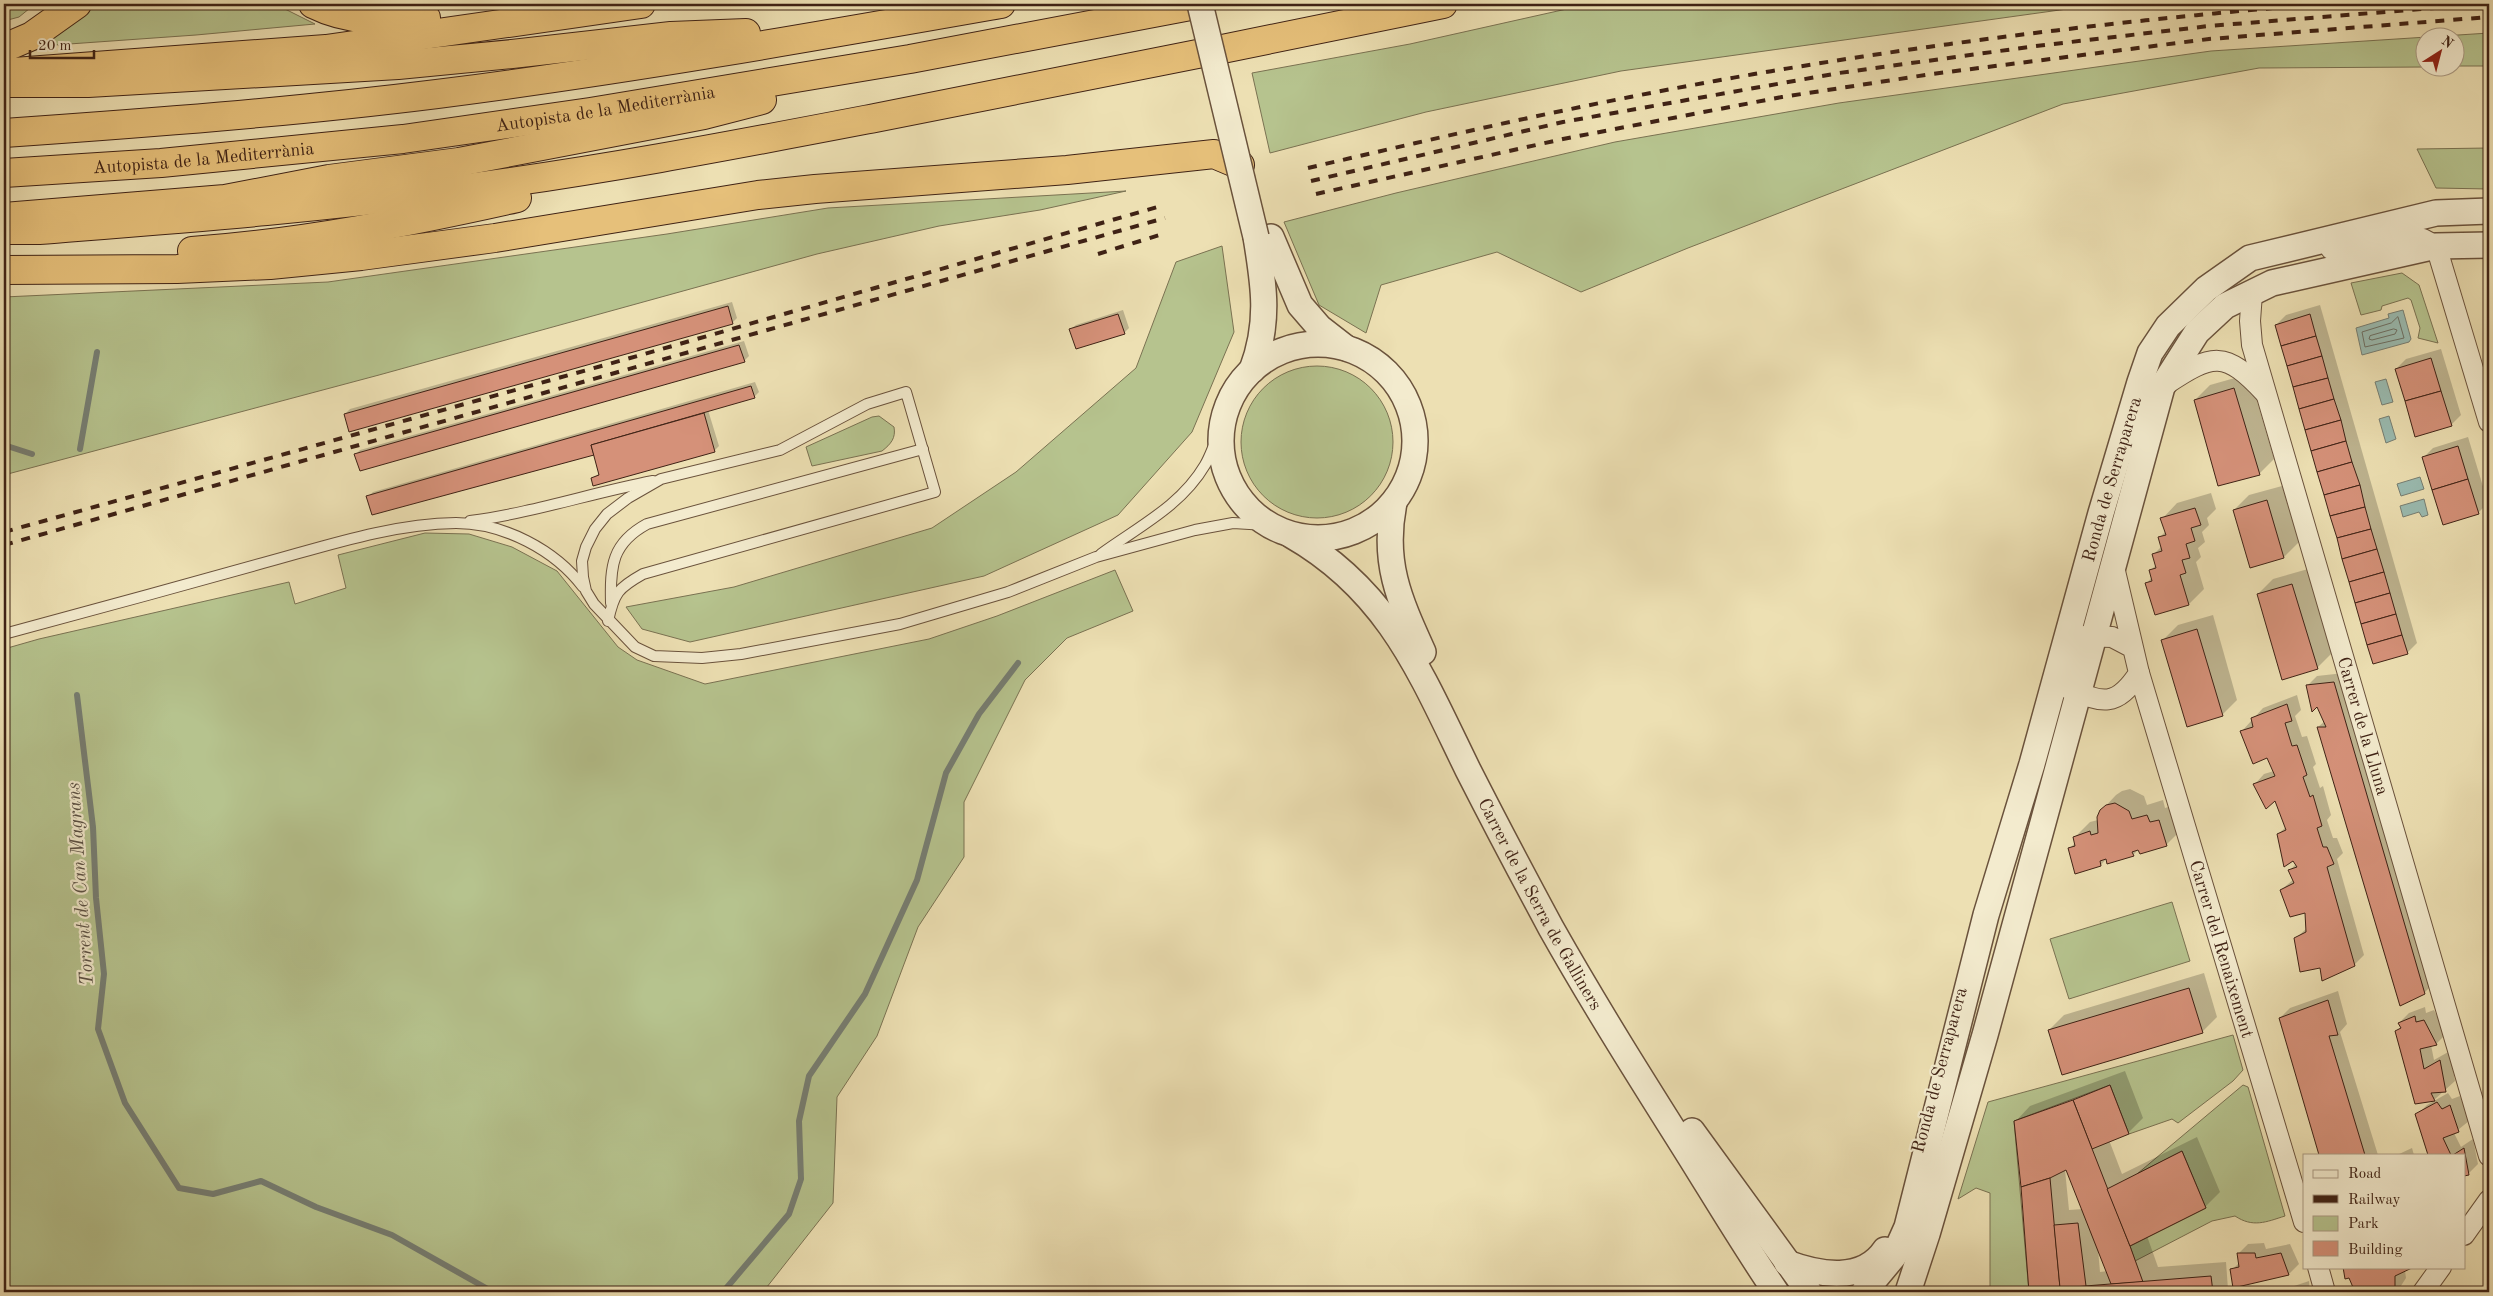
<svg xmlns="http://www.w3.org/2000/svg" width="2493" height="1296" viewBox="0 0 2493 1296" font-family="'Old Standard TT',serif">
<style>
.green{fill:#b6c38e;stroke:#7a7252}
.water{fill:#9abcb2;stroke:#767e73}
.shadow{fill:#0003;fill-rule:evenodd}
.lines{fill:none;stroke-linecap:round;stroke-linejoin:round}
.shore{stroke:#6c6f64;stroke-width:1}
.stream{stroke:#767e73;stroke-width:6}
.building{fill:#d59179;stroke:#3f2215}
.service-casing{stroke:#6a523c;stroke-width:12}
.minor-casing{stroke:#6a523c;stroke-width:22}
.tertiary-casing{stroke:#6a523c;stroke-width:28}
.trunk-casing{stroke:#3f2215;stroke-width:30}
.motorway-casing{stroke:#3f2215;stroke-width:30}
.service{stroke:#f3ebce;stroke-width:10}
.minor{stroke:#f3ebce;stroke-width:20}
.tertiary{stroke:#f3ebce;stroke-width:25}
.trunk{stroke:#e6c07a;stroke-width:28}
.motorway{stroke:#e6c07a;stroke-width:28}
.rail{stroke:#3f2215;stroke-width:4;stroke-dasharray:9 9;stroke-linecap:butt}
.tertiary-bridge-casing{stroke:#6a523c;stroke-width:28;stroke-linecap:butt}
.tertiary-bridge{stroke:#f3ebce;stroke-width:25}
.labels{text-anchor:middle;stroke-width:4.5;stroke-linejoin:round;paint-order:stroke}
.street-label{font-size:18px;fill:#3f2215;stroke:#f3ebce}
.water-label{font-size:19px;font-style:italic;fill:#5a5044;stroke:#f3ebce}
</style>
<rect width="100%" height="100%" fill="#ede0b3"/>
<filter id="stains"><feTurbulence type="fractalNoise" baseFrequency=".004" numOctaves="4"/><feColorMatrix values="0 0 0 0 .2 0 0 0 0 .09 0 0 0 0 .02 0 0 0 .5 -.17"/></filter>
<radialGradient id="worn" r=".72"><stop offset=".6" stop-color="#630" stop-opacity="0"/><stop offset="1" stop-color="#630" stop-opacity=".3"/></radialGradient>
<g class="green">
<path d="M4 4H35L19 17 4 21Z"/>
<path d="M92 4H275L315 24 196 35 41 46Z"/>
<path d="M1589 4H2103L1621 71 1426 112 1270 153 1252 73 1410 44Z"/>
<path d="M2489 33V66H2456V38H2426L2425 67 2259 68 2063 104 1688 248 1581 292 1497 252 1381 285 1366 333 1319 305 1284 222 1396 193 1615 142 1839 103 2211 51Z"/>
<path d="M2489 148V189L2436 188 2417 149Z"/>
<path d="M1126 191 1040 210 939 226 817 254 379 375 4 475V297L328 282 667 234 828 208Z"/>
<path d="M1222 246 1234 332 1192 432 1118 515 984 576 690 642 642 629 626 607 734 587 932 528 1016 472 1136 368 1176 262Z"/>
<path d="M2402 273 2419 285 2438 343 2418 338 2420 328 2411 300 2408 298 2382 306 2381 310 2361 315 2351 283Z"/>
<circle cx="1317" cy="442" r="76"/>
<path d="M879 416 894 427C896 438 891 444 882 451L812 466 806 447 872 417Z"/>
<path d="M425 533 469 534 512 547 557 571 618 647 637 660 705 684 929 639 997 616 1115 570 1133 611 1067 638 1025 680 964 802V857L918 927 877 1036 837 1097 833 1203 763 1292H4V649L39 639 289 582 295 604 346 588 338 555Z"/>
<path d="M2172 902 2190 961 2069 999 2050 939Z"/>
<path d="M2233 1035 2243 1070 2233 1081 2178 1123 2172 1119 2129 1134 2110 1085 2014 1121 2029 1292H1990V1193L1976 1188 1958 1199 1988 1102Z"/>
<path d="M2243 1085 2248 1087 2285 1216C2266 1222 2253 1228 2235 1216L2212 1221 2135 1261 2130 1246 2206 1208 2182 1151 2137 1174Z"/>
<path d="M1868 1278 1855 1292H1823L1815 1280Z"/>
</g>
<g class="water">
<path d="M2403 310 2411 339 2409 342 2362 355 2356 328 2389 318 2388 314Z"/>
<path d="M2386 379 2393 402 2382 405 2375 382Z"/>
<path d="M2389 416 2396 439 2386 443 2379 419Z"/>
<path d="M2420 477 2424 489 2401 496 2397 484Z"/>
<path d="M2424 499 2428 515 2422 517 2419 512 2403 517 2400 506Z"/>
</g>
<g class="shadow">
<path d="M732 302 737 318 732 323 345 414 350 409Z"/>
<path d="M2320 305 2417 643 2407 653 2276 325 2286 315Z"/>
<path d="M1123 310 1129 328 1124 333 1071 329 1076 325Z"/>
<path d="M744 341 749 356 744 361 356 454 360 450Z"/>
<path d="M2441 349 2461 415 2451 425 2396 369 2406 359Z"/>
<path d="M2249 374 2274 459 2259 474 2195 400 2210 385Z"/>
<path d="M755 382 759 392 754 397 708 410 719 446 714 451 592 478 600 473 595 454 368 497 373 492Z"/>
<path d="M2468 437 2488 503 2478 513 2424 457 2433 448Z"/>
<path d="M2282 486 2299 542 2284 557 2234 510 2249 495Z"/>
<path d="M2211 493 2216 509 2207 518 2209 525 2202 532 2205 542 2198 548 2201 557 2196 562 2204 589 2189 604 2156 614 2147 583 2152 577 2150 571 2157 564 2154 554 2162 546 2159 538 2166 531 2162 519 2177 503Z"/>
<path d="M2308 569 2332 653 2317 668 2258 594 2273 579Z"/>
<path d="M2213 615 2237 700 2222 715 2163 640 2178 625Z"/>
<path d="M2344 673 2434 983 2424 993 2318 727 2325 721 2308 685 2317 676Z"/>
<path d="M2297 695 2301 710 2295 716 2302 737 2307 736 2316 764 2313 767 2320 788 2323 786 2331 815 2327 820 2333 838H2337L2343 853 2337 859 2364 955 2354 965 2321 966 2295 939 2307 928 2306 911 2281 890 2294 879 2289 871 2296 864 2278 834 2286 827 2275 799 2255 784 2264 774 2274 771 2267 757 2242 731 2263 708Z"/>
<path d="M2130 789 2144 796 2147 805 2163 800 2165 808 2174 805 2181 830 2166 845 2139 849 2133 855 2107 858 2101 865 2076 872 2070 848 2076 842 2074 838 2090 822 2098 820 2101 811 2116 795 2122 791Z"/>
<path d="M2204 973 2217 1017 2202 1032 2049 1030 2064 1015Z"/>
<path d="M2338 991 2347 1024 2340 1032 2378 1155H2321L2280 1018 2290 1008Z"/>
<path d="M2425 1007 2426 1013 2434 1010 2446 1034 2436 1044 2431 1045 2434 1060 2450 1051 2455 1081 2434 1100 2397 1031 2402 1026 2399 1023 2409 1013Z"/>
<path d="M2125 1071 2143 1118 2128 1133 2109 1140 2122 1174 2197 1137 2220 1192 2205 1207 2147 1236 2158 1267 2226 1262 2228 1289 2225 1292H2030L2015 1122 2030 1106ZM2067 1168 2083 1209 2069 1210 2065 1170ZM2098 1249 2108 1271 2100 1272Z"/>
<path d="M2448 1093 2452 1099 2460 1096 2469 1121 2454 1133 2461 1147 2473 1139 2478 1164 2468 1174 2464 1155H2429L2417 1115 2427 1105Z"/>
<path d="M2412 1148 2414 1155H2397Z"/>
<path d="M2264 1243 2266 1249 2290 1244 2299 1264 2289 1274 2234 1286 2232 1270 2240 1262 2238 1254 2248 1244Z"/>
<path d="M2344 1267H2413L2405 1271 2406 1278 2397 1292 2356 1291 2350 1277 2346 1278Z"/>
<path d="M2309 1281 2310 1292H2276Z"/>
</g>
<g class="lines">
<g class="shore">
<path d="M2398 317 2404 338 2365 347 2362 332 2391 323Z"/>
<path d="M2394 329 2397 330 2395 334 2372 340 2369 339 2370 336Z"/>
</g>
<g class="stream">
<path d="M4 445 32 454"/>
<path d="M80 449 97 352"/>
<path d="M77 695 93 827 96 898 104 974 98 1029 125 1103 179 1188 213 1194 261 1181 316 1207 392 1235 493 1292"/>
<path d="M723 1292 789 1214 801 1179 799 1121 809 1076 865 994 917 880 946 773 979 714 1018 663"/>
</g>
</g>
<g class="building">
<path d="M728 306 733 324 349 432 344 414Z"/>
<path d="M1118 314 1125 334 1076 349 1069 329Z"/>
<path d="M2310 314 2316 336 2281 346 2275 325Z"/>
<path d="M2316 336 2322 356 2287 366 2281 346Z"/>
<path d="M739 345 745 362 360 471 354 454Z"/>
<path d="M2322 356 2328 378 2293 387 2287 366Z"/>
<path d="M2431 358 2441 391 2405 401 2395 369Z"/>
<path d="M2328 378 2334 399 2299 409 2293 387Z"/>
<path d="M751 386 755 398 591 445 594 455 372 515 366 496Z"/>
<path d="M2234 388 2260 475 2218 486 2194 400Z"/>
<path d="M2441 391 2452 426 2415 437 2405 401Z"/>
<path d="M2334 399 2341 420 2305 430 2299 409Z"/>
<path d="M704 413 715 452 593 486 591 478 599 475 591 445Z"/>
<path d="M2341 420 2346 441 2311 451 2305 430Z"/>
<path d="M2346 441 2352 462 2317 472 2311 451Z"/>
<path d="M2458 446 2468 479 2432 490 2422 457Z"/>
<path d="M2352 462 2360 485 2324 495 2317 472Z"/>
<path d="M2468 479 2479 514 2443 525 2432 490Z"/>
<path d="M2360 485 2365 507 2330 516 2324 495Z"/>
<path d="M2267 500 2284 558 2250 568 2233 510Z"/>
<path d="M2365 507 2371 529 2337 538 2330 516Z"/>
<path d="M2195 508 2201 525 2191 528 2195 541 2186 544 2190 558 2182 560 2186 573 2180 575 2189 605 2155 615 2145 583 2152 581 2149 570 2156 568 2152 554 2162 551 2158 537 2166 535 2160 518Z"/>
<path d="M2371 529 2377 549 2342 559 2337 538Z"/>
<path d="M2377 549 2384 572 2349 582 2342 559Z"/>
<path d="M2384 572 2390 593 2355 603 2349 582Z"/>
<path d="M2292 584 2318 669 2282 680 2257 594Z"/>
<path d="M2390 593 2396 614 2361 624 2355 603Z"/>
<path d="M2396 614 2402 635 2367 645 2361 624Z"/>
<path d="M2197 629 2223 716 2187 727 2161 640Z"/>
<path d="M2402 635 2408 654 2373 664 2367 645Z"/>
<path d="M2334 682 2425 994 2400 1006 2317 727H2326L2317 707 2312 712 2306 685Z"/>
<path d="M2287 704 2292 721 2285 723 2292 746 2297 745 2307 775 2303 777 2310 797 2313 795 2322 826 2317 828 2323 847H2327L2334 864 2327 867 2355 966 2322 981 2320 968 2300 972 2294 938 2306 932 2305 913 2290 917 2280 890 2294 883 2288 870 2297 867 2293 861 2284 867 2277 834 2286 830 2275 801 2266 809 2253 784 2275 776 2267 758 2253 764 2240 731 2253 727 2251 718Z"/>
<path d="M2115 803 2129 811 2132 819 2147 815 2150 822 2159 820 2167 846 2140 854 2138 850 2132 852 2134 856 2107 864 2106 859 2100 861 2101 866 2075 874 2068 848 2075 846 2073 837 2090 831 2091 835 2098 833 2097 817 2100 810 2106 805Z"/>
<path d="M2189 988 2203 1033 2062 1075 2048 1030Z"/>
<path d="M2328 1000 2338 1035 2329 1036 2365 1155H2319L2279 1018Z"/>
<path d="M2415 1016 2416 1022 2424 1020 2437 1045 2420 1049 2424 1069 2440 1060 2446 1092 2431 1093 2435 1101 2415 1104 2395 1031 2401 1028 2398 1023Z"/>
<path d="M2110 1085 2129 1134 2092 1149 2073 1100Z"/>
<path d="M2073 1100 2130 1246 2143 1282 2111 1284 2066 1170 2050 1178 2021 1187 2014 1121Z"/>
<path d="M2437 1102 2442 1109 2450 1105 2459 1132 2443 1138 2451 1155H2428L2415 1114Z"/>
<path d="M2464 1148 2469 1175 2464 1176V1155H2453Z"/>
<path d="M2182 1151 2206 1208 2130 1246 2107 1189Z"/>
<path d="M2050 1178 2060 1288 2211 1276 2213 1292H2029L2021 1187Z"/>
<path d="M2078 1223 2086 1286 2060 1288 2054 1225Z"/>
<path d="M2237 1253H2255L2256 1258 2281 1253 2289 1275 2233 1288 2230 1269 2239 1267Z"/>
<path d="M2343 1267H2414L2395 1276V1292H2355L2349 1278 2345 1279Z"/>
</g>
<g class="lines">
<g class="service-casing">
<g id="service">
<path d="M470 521C532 513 591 493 653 481"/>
<path d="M1101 554C1138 527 1181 506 1205 465 1212 453 1217 437 1222 423"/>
<path d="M611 603C610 566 612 543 647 524L923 449"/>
<path d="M608 621C614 593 618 588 643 574L935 492 906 392 867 404 780 450 661 479 628 498 607 514 595 529 586 547 582 561 583 577 586 591 594 604 635 647 654 656 702 658 741 654 900 624 1008 592 1096 557 1195 530 1233 523 1266 525"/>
<path d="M4 634C90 611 177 587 263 563 326 546 390 524 456 523 504 523 555 550 583 587"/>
</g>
</g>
<g class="minor-casing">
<g id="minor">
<path d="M2331 249 2409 236 2423 239 2436 246 2489 422"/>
<path id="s1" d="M2252 293 2250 321 2252 345 2489 1156"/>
<path d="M2165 385C2213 353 2225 350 2265 393"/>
<path d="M2114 567 2139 673C2115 710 2101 702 2065 687L2079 636 2112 637 2133 648"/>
<path id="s2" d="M2139 673 2304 1222"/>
<path d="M2464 1235 2489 1200"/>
<path d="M2318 1267 2325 1292"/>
<path d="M2423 1292 2441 1267"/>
</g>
</g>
<g class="tertiary-casing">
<g id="tertiary">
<path d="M1271 237 1300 305 1319 327 1346 348"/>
<circle cx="1318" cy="441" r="97"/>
<path d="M1252 370C1270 323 1264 285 1256 237"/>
<path d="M1394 503C1382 562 1399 599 1423 652"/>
<path id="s3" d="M1291 535C1389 591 1421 674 1468 770 1495 823 1523 876 1551 928 1595 1006 1643 1082 1691 1158 1719 1203 1746 1248 1776 1292"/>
<path d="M1692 1131 1809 1292"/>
<path d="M1787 1263C1819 1275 1863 1283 1885 1250"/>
<path id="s4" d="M1864 1292 1894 1256 1907 1227 1986 915 2032 764 2101 513 2140 382 2150 353 2168 326 2206 289 2250 258 2436 213 2489 211"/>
<path d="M1908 1292 1927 1234 1985 1035 2162 387 2197 332 2225 306 2272 283 2436 246 2489 245"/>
</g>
</g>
<g class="trunk-casing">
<g id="trunk">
<path d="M313 4C349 22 387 21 426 18"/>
<path d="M4 48 32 36 77 4"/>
<path d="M14 72 326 49 641 4"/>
<path d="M4 230H39C177 219 315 209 452 190 594 172 734 145 875 118 1064 81 1254 43 1443 4"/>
<path d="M192 251C302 243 410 222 517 198"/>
<path d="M4 270 177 269 270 265 361 256 495 238 758 195 815 189 1067 170 1214 154 1240 165"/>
</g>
</g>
<g class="motorway-casing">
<g id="motorway">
<path d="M4 83H88L398 65 512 54 671 36 746 33"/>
<path d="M4 133C148 123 293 112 437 94 626 70 813 37 1001 4"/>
<path id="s5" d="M4 173 161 163 403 139 590 112 910 59 1201 4"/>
<path d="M4 217 225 199 329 179 459 162 704 115 762 100"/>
</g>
</g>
<use href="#service" class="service"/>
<use href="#minor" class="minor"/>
<use href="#tertiary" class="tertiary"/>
<use href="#trunk" class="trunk"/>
<use href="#motorway" class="motorway"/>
<g class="rail">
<path d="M1308 168C1415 143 1523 118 1630 97 1858 52 2089 23 2320 4"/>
<path d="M1311 181 1563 122 1839 73 2036 46 2209 26 2485 4"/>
<path d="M1316 194 1563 139 1782 97 1932 74 2209 39 2489 17"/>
<path d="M1098 254 1166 233"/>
<path d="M4 532 641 355 1161 206"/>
<path d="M4 545 1165 218"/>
</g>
<g class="tertiary-bridge-casing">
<path id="tertiary-bridge" d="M1200 4 1256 237"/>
</g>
<use href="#tertiary-bridge" class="tertiary-bridge"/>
</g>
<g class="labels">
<g class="street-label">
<text dy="6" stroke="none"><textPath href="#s5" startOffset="605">Autopista de la Mediterrània</textPath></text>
<text dy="6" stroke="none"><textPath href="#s5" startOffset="200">Autopista de la Mediterrània</textPath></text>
<text dy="6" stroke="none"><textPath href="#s4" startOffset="854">Ronda de Serraparera</textPath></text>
<text dy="6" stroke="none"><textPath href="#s1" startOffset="449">Carrer de la Lluna</textPath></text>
<text dy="6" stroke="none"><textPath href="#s3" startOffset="452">Carrer de la Serra de Galliners</textPath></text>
<text dy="6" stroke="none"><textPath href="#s2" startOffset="288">Carrer del Renaixement</textPath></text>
<text transform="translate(1939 1070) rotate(-75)" y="6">Ronda de Serraparera</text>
</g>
<g class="water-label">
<text transform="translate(79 884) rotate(-94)" y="7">Torrent de Can Magrans</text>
</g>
</g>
<rect width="2493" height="1296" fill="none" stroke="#ede0b3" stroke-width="20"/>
<rect x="5" y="5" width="2483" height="1286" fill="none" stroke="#3f2215" stroke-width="2.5"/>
<rect x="10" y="10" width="2473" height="1276" fill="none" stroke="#3f2215"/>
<rect x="2303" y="1154" width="162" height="115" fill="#f3ebce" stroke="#ab9b84"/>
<rect x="2313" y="1170" width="25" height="8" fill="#f3ebce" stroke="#ab9b84"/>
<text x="2348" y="1178" font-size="15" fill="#3f2215">Road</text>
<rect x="2313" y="1195" width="25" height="8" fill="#3f2215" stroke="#ab9b84"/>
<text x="2348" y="1204" font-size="15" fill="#3f2215">Railway</text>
<rect x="2313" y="1216" width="25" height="15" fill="#b6c38e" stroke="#ab9b84"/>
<text x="2348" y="1228" font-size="15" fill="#3f2215">Park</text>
<rect x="2313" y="1241" width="25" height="15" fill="#d59179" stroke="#ab9b84"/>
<text x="2348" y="1254" font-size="15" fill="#3f2215">Building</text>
<g transform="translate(2440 52) rotate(36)"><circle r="24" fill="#f3ebce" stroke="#ab9b84"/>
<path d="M0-4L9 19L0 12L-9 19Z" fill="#8f2418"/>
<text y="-8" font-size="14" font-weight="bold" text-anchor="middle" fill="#3f2215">N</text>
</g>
<path d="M30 50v8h64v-8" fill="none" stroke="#3f2215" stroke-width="2.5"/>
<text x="38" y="50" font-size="15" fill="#3f2215" stroke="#f3ebce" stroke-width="4" paint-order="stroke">20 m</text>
<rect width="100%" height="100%" filter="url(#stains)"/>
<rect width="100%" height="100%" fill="url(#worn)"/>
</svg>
